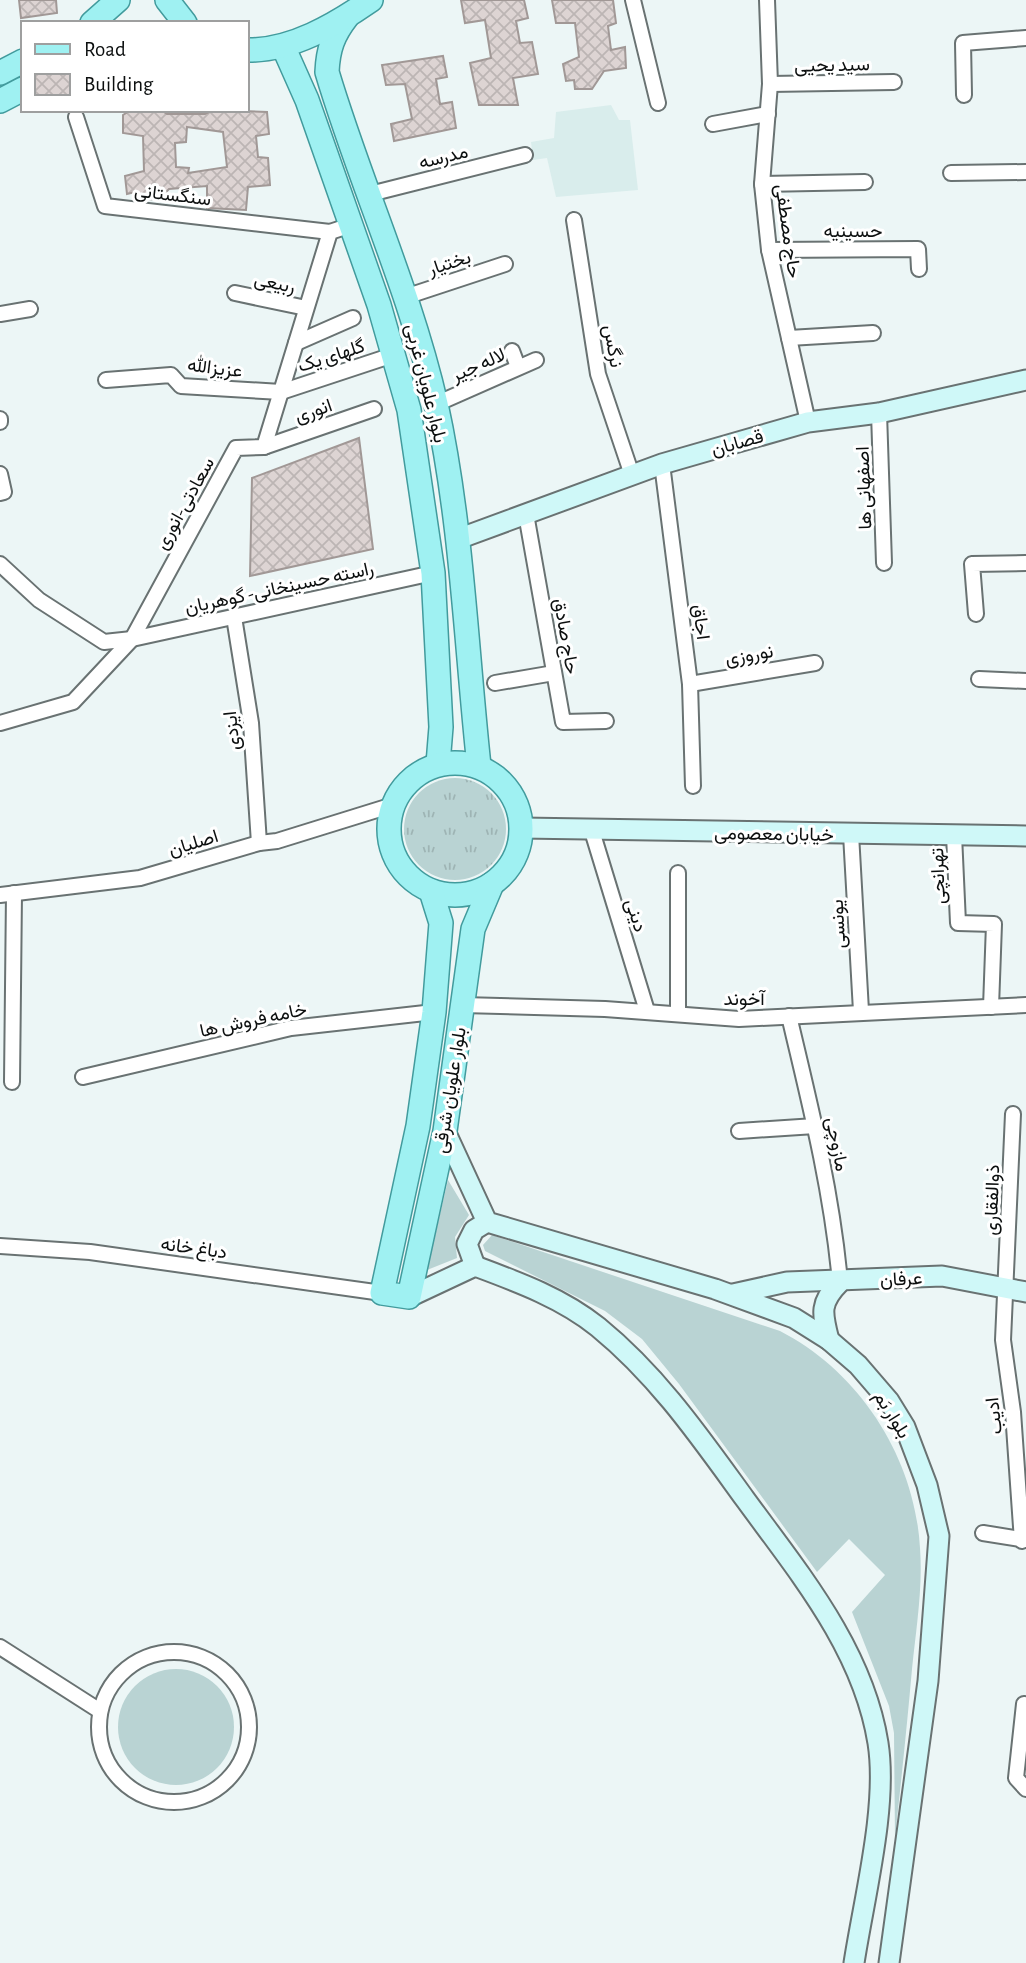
<svg xmlns="http://www.w3.org/2000/svg" width="1026" height="1963" viewBox="0 0 1026 1963" font-family="'Alegreya Sans',Vazirmatn,sans-serif">
<style>
.built{fill:#d9edec}
.grass{fill:#b9d3d3}
.park{fill:url(#park-tufts)}
.building{fill:url(#building-cross-hatch);stroke:#a19896;stroke-width:2;fill-rule:evenodd}
.lines{fill:none;stroke-linecap:round;stroke-linejoin:round}
.street-casing{stroke:#697272;stroke-width:18}
.secondary-casing{stroke:#697272;stroke-width:23}
.primary-casing{stroke:#429b9d;stroke-width:26}
.street{stroke:#fff;stroke-width:14}
.secondary{stroke:#cff8f8;stroke-width:19}
.primary{stroke:#9ff1f2;stroke-width:23}
.labels{text-anchor:middle;stroke-width:6;stroke-linejoin:round;paint-order:stroke}
.street-label{font-size:19px;fill:#0c0f0f;stroke:#fff}
</style>
<defs>
<pattern id="park-tufts" width="24" height="20" patternUnits="userSpaceOnUse" patternTransform="scale(1.75)"><rect width="24" height="20" fill="#b9d3d3"/><path d="M3 7l-1-3M5 7V3M7 7l1-3M15 17l-1-3M17 17v-4M19 17l1-3" fill="none" stroke="#9eb4b4"/></pattern>
<pattern id="building-cross-hatch" width="8" height="8" patternUnits="userSpaceOnUse" patternTransform="scale(1.75)"><rect width="8" height="8" fill="#ddd4d3"/><path d="M0 0l8 8M0 8l8-8" fill="none" stroke="#bcb5b4"/></pattern>
</defs>
<rect width="100%" height="100%" fill="#ecf6f6"/>
<path class="built" d="M611 105 619 120H630L638 190 556 197 547 158 533 160 531 142 554 138 556 112Z"/>
<g class="grass">
<path d="M448 1180 469 1215 455 1237 457 1258 427 1270Z"/>
<path d="M492 1235 780 1331C860 1372 915 1458 920 1548 923 1588 916 1630 912 1669 907 1726 901 1782 895 1838L894 1733 889 1706 852 1612 885 1575 849 1539 817 1572 679 1384 642 1339 605 1311 485 1251 483 1245Z"/>
<circle cx="176" cy="1727" r="58"/>
</g>
<circle class="park" cx="455" cy="829" r="51"/>
<g class="building">
<path d="M19 0H56L57 13 21 18Z"/>
<path d="M461 0H524L528 18 516 21 520 43 532 42 538 74 513 78 518 105H479L470 63 491 58 485 20 465 23Z"/>
<path d="M552 0H613L616 23 608 26 611 50 625 47 626 68 604 71 592 89H575L574 80 566 81 563 64 579 57 575 23H556Z"/>
<path d="M443 56 447 77 436 79 440 104 452 102 456 128 394 141 391 124 412 119 405 84 386 85 382 65Z"/>
<path d="M131 110H161L167 114H205L213 110 267 112 269 134 256 136 258 157 268 158 270 185 248 187 246 210 207 208V186L169 189 159 199 135 200V192L127 194 125 176 144 171 143 136 123 133V115ZM187 127 223 132 227 167 188 173 189 168 176 167 175 143 186 142Z"/>
<path d="M359 438 373 549 250 576 252 478Z"/>
</g>
<g class="lines">
<g class="street-casing">
<g id="street">
<path d="M633 0 658 103"/>
<path d="M767 0 770 84 762 184 769 250 808 422"/>
<path d="M770 84 894 82"/>
<path d="M964 95 963 43 1026 38"/>
<path d="M76 117 105 206 330 232"/>
<path d="M713 124 768 114"/>
<path d="M951 173 1026 172"/>
<path d="M762 184 865 182"/>
<path d="M370 194 525 155"/>
<path d="M574 220 598 374 632 475"/>
<path d="M769 250 918 249 919 269"/>
<path d="M235 293 306 308"/>
<path d="M405 297 505 264"/>
<path d="M0 314 30 309"/>
<path d="M789 338 873 333"/>
<path d="M296 343 353 318"/>
<path d="M512 351 518 367"/>
<path d="M106 380 171 375 181 386 281 392 393 355"/>
<path d="M436 404 536 360"/>
<path d="M879 413 884 563"/>
<path d="M0 419V422"/>
<path d="M264 447 374 409"/>
<path d="M662 464 690 684 693 786"/>
<path d="M0 474 4 492 0 493"/>
<path d="M526 514 563 722 606 721"/>
<path d="M0 564 39 600 104 642 132 639 433 573"/>
<path d="M976 614 972 564 1026 563"/>
<path d="M234 617 251 723 259 843"/>
<path d="M979 679 1026 681"/>
<path d="M495 683 554 673"/>
<path d="M690 684 815 663"/>
<path d="M0 723 73 702 132 639 236 448 264 447 330 232 351 225"/>
<path d="M592 831 647 1011"/>
<path d="M851 834 861 1011"/>
<path d="M954 835 958 923 994 924 991 1007"/>
<path d="M678 873V1014"/>
<path d="M0 895 140 878 259 843 277 841 393 805"/>
<path d="M462 1005 605 1009 739 1019 1026 1005"/>
<path d="M789 1016C810 1104 832 1192 840 1282"/>
<path d="M83 1077 291 1028 434 1012"/>
<path d="M12 1082 14 893"/>
<path d="M1013 1114 1003 1340 1013 1412 1022 1541"/>
<path d="M739 1131 815 1126"/>
<path d="M0 1246 90 1252 382 1293"/>
<path d="M983 1533 1026 1540"/>
<path d="M0 1647 100 1711"/>
<circle cx="174" cy="1727" r="75"/>
<path d="M1024 1704 1016 1778 1026 1789"/>
</g>
</g>
<g class="secondary-casing">
<g id="secondary">
<path d="M458 539 662 464 808 422 879 413 1026 380"/>
<path d="M522 828 1026 836"/>
<path d="M445 1131 487 1222 715 1289 794 1318 829 1340 858 1365 889 1401 905 1427 927 1485 939 1536 928 1681 889 1963"/>
<path d="M475 1266 467 1244 474 1230 487 1222"/>
<path d="M733 1294 787 1282 942 1276 1026 1292"/>
<path d="M409 1297 475 1266C518 1282 562 1298 598 1327 658 1376 700 1437 745 1499 799 1573 863 1649 878 1743 888 1806 864 1898 854 1963"/>
<path d="M829 1340C822 1313 819 1303 840 1282"/>
</g>
</g>
<g class="primary-casing">
<g id="primary">
<path d="M167 0 185 23"/>
<path d="M347 17C333 35 328 49 327 72 360 183 410 290 436 404 462 523 466 646 479 766"/>
<path d="M92 23 118 0"/>
<path d="M283 46 307 100 379 305 409 410 433 573 441 727 438 764"/>
<path d="M247 50C291 51 335 25 371 0"/>
<path d="M0 73 23 61"/>
<path d="M0 101 23 89"/>
<circle cx="455" cy="829" r="66"/>
<path d="M431 891 441 923 434 1012 418 1126 382 1293 409 1297 445 1131 473 929 492 884"/>
</g>
</g>
<use href="#street" class="street"/>
<use href="#secondary" class="secondary"/>
<use href="#primary" class="primary"/>
</g>
<g class="labels">
<g class="street-label">
<text transform="translate(832 64) rotate(-1)" y="7">سید یحیی</text>
<text transform="translate(443 156) rotate(-14)" y="7">مدرسه</text>
<text transform="translate(173 194) rotate(7)" y="7">سنگستانی</text>
<text x="853" y="237">حسینیه</text>
<text transform="translate(789 231) rotate(82)" y="7">حاج مصطفی</text>
<text transform="translate(449 262) rotate(-18)" y="7">بختیار</text>
<text transform="translate(275 282) rotate(12)" y="7">ربیعی</text>
<text transform="translate(614 346) rotate(80)" y="7">نرگس</text>
<text transform="translate(331 355) rotate(-18)" y="7">گلهای یک</text>
<text transform="translate(478 364) rotate(-24)" y="7">لاله جیر</text>
<text transform="translate(215 367) rotate(7)" y="7">عزیزالله</text>
<text transform="translate(427 383) rotate(76)" y="7">بلوار علویان غربی</text>
<text transform="translate(313 410) rotate(-19)" y="7">انوری</text>
<text transform="translate(737 442) rotate(-16)" y="7">قصابان</text>
<text transform="translate(863 488) rotate(-92)" y="7">اصفهانی ها</text>
<text transform="translate(184 503) rotate(-61)" y="7">سعادتی-انوری</text>
<text transform="translate(279 587) rotate(-12)" y="7">راسته حسینخانی- گوهریان</text>
<text transform="translate(702 622) rotate(83)" y="7">اجاق</text>
<text transform="translate(567 636) rotate(80)" y="7">حاج صادق</text>
<text transform="translate(749 654) rotate(-10)" y="7">نوروزی</text>
<text transform="translate(231 731) rotate(-96)" y="7">ایزدی</text>
<text transform="translate(774 833) rotate(1)" y="7">خیابان معصومی</text>
<text transform="translate(193 842) rotate(-17)" y="7">اصلیان</text>
<text transform="translate(937 876) rotate(-92)" y="7">تهرانچی</text>
<text transform="translate(637 915) rotate(73)" y="7">دینی</text>
<text transform="translate(837 924) rotate(-93)" y="7">یونسی</text>
<text x="744" y="1005">آخوند</text>
<text transform="translate(253 1019) rotate(-12)" y="7">خامه فروش ها</text>
<text transform="translate(449 1090) rotate(-81)" y="7">بلوار علویان شرقی</text>
<text transform="translate(838 1144) rotate(79)" y="7">مازوچی</text>
<text transform="translate(991 1200) rotate(-88)" y="7">ذوالفقاری</text>
<text transform="translate(194 1247) rotate(8)" y="7">دباغ خانه</text>
<text transform="translate(901 1278) rotate(-3)" y="7">عرفان</text>
<text transform="translate(893 1414) rotate(58)" y="7">بلوار بَم</text>
<text transform="translate(993 1416) rotate(-96)" y="7">ادیب</text>
</g>
</g>
<rect x="21" y="21" width="228" height="91" fill="#ffffff" stroke="#9e9f9f" stroke-width="2"/>
<rect x="35" y="44" width="35" height="10" fill="#9ff1f2" stroke="#9e9f9f" stroke-width="2"/>
<text x="84" y="56" font-size="21" fill="#0c0f0f">Road</text>
<rect x="35" y="74" width="35" height="21" fill="url(#building-cross-hatch)" stroke="#9e9f9f" stroke-width="2"/>
<text x="84" y="91" font-size="21" fill="#0c0f0f">Building</text>
</svg>
